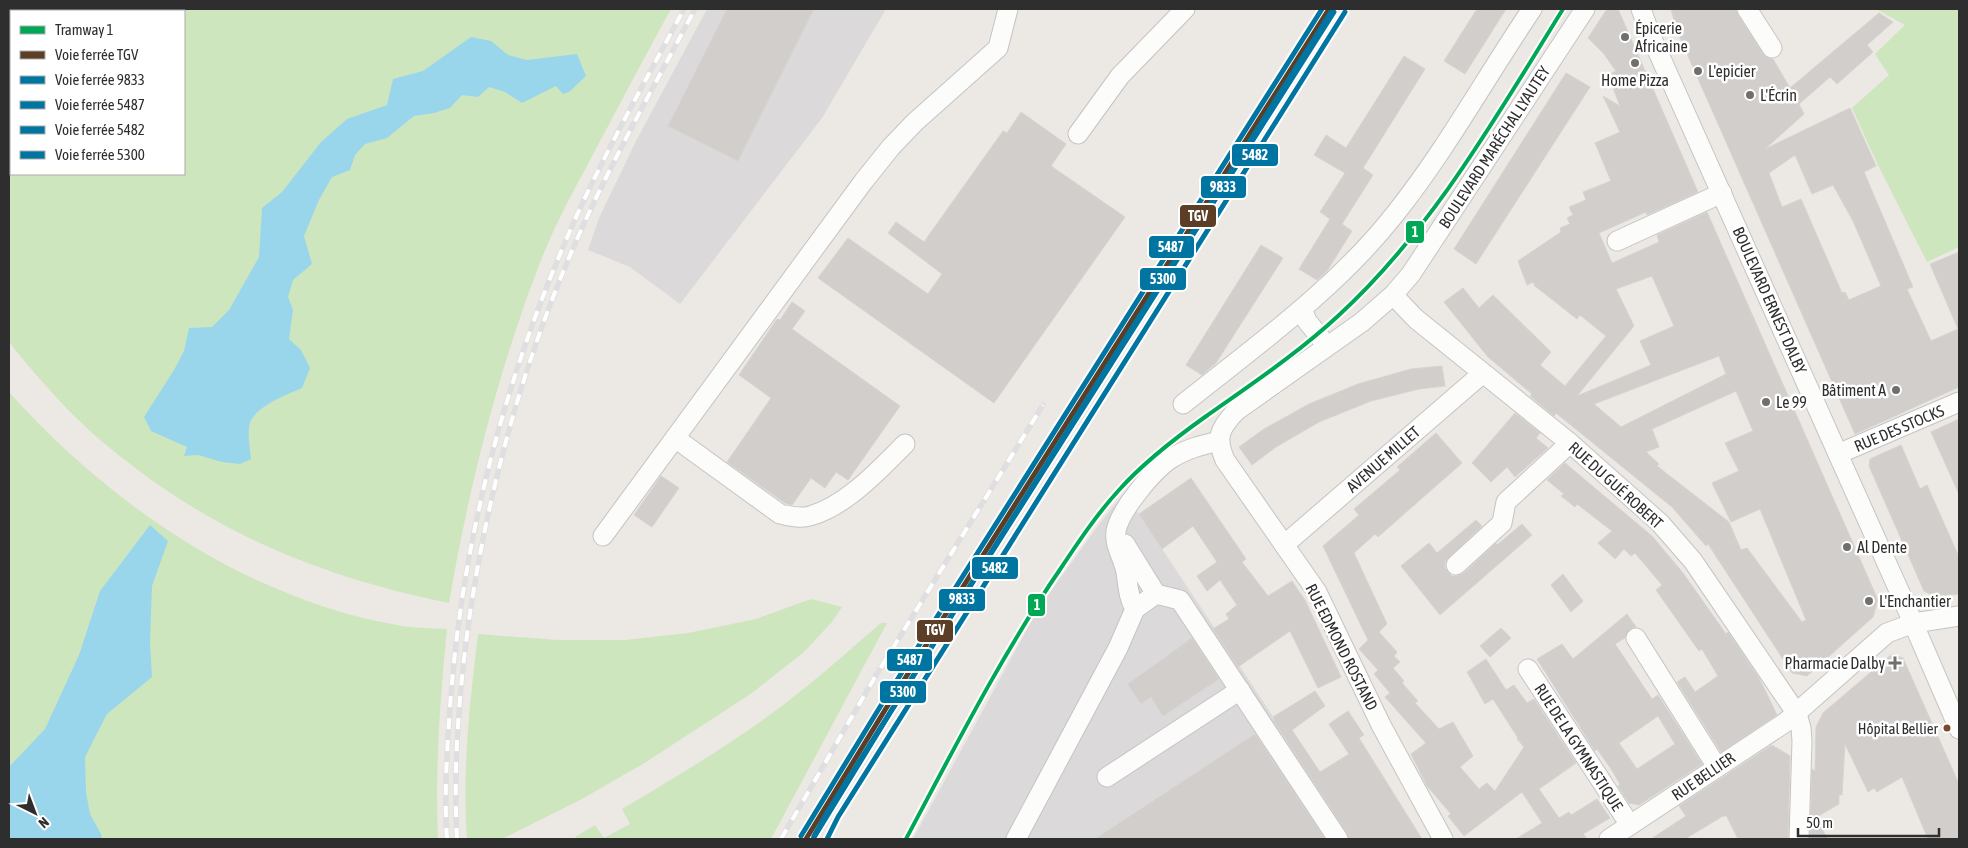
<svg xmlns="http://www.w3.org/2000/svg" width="1968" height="848" viewBox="0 0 1968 848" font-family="'Asap Condensed',sans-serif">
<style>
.industrial{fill:#dcd9db}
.green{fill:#cee6be;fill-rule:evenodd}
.water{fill:#99d6ec}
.building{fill:#d1cecb;stroke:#d7d4d0;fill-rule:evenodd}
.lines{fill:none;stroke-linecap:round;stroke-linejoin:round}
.minor-casing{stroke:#c5c4c5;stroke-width:21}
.minor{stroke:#fcfcfb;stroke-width:19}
.rail-casing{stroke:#dfdfe1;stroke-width:5.5}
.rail{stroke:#fff;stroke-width:4;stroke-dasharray:11;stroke-linecap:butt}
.rail-1-casing{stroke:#fff;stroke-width:9}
.rail-2-casing{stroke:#fff;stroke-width:9}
.rail-3-casing{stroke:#fff;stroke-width:9}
.rail-4-casing{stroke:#fff;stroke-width:9}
.rail-5-casing{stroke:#fff;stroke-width:9}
.rail-1{stroke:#5c3e26;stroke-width:5}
.rail-2{stroke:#0075a1;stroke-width:5}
.rail-3{stroke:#0075a1;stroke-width:5}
.rail-4{stroke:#0075a1;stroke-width:5}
.rail-5{stroke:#0075a1;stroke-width:5}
.tram-1-casing{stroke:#fff;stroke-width:8}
.tram-1{stroke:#00a754;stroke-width:4}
.poi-dot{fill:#706f6e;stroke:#fff;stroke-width:2}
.bus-dot{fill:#7a4b2a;stroke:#fff;stroke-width:2}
.labels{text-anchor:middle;stroke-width:5;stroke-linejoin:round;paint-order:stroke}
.bus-label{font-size:15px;fill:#2e2e2e;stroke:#fff;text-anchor:end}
.poi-label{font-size:16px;fill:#2e2e2e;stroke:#fff;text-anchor:start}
.street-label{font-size:16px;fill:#2e2e2e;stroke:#fff}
.line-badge{stroke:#fff;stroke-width:2}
.badge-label{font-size:14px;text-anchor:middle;font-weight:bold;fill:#fff}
</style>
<rect width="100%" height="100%" fill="#ece8e4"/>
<g class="industrial">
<path d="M707 9H886L822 118 680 304 630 267 588 250 599 218 636 141Z"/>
<path d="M1124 493 1139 514 1354 839H913L1038 609 1100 523Z"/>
</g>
<g class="green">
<path d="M9 9H671C646 54 622 100 598 145 578 183 557 220 541 260 498 371 469 486 449 603 317 576 209 531 105 444 70 415 37 377 9 342ZM11 11H184V174H11Z"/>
<path d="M1876 9H1959V247L1927 262 1877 163 1852 108 1889 75 1875 54 1905 25Z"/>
<path d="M9 392C110 505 250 601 402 626 416 628 432 628 447 629 440 699 435 768 438 839H9Z"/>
<path d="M811 599 842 607 831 623 804 652 752 693 646 762 582 799 502 839H467C462 771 470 701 478 634L558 640H625L688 633 756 619Z"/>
<path d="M881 623H887L771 839H578L575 837 595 825 604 838 630 824 622 809C671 780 721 750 767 717 807 688 844 655 881 623Z"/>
</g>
<g class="water">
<path d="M471 37 491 41 508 55 527 60 577 54 586 76 569 92 563 94 556 86 522 103 505 92 489 87 478 97 462 95 450 108 434 113 414 116 387 138 365 144 355 155 350 170 332 177 319 200 304 236 312 264 293 280 288 297 293 310 289 339 301 350 310 368 302 388C286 395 256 406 250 423 247 433 250 448 251 459L240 464 222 462 198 455 184 456 187 447 151 431 144 417 174 370 184 351 189 328 212 327 229 310 259 257 262 208 282 192 321 142 347 119 387 105 393 79 423 71Z"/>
<path d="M150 525 168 541 152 586 150 642 152 677 107 714 85 757 86 792 90 814 102 836 100 839H9V767L45 729 79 655 100 591Z"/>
</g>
<g class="building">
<path d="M727 9H814L738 161 668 126Z"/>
<path d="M1477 9H1506L1465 74 1444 61Z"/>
<path d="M1607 9H1618L1698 192 1647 215 1646 212 1599 233 1612 263 1659 242 1657 235 1707 212 1878 600 1873 617 1807 676 1792 673 1708 544 1706 546 1672 507 1556 413 1554 416 1530 396 1532 394 1488 357 1444 302 1463 288 1479 308 1493 295 1551 352 1540 365 1565 386 1606 336 1580 315 1577 319 1535 286 1533 282 1527 285 1518 261 1561 232 1560 228 1570 224 1567 218 1573 215 1569 207 1586 200 1583 192 1611 181 1595 143 1620 132 1603 96 1620 106 1608 75 1616 71 1604 54 1588 38ZM1652 276 1674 326 1640 341 1651 365 1577 396 1634 326 1616 289ZM1719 356 1726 374 1621 427 1594 404ZM1736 391 1753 431 1725 443 1739 471 1712 483 1731 522 1760 509 1806 620 1802 622 1747 548 1741 550 1729 522 1657 466 1659 464 1646 452 1659 447 1652 429Z"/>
<path d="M1671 9H1736L1738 15 1763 54 1767 58 1773 59 1790 88 1879 13 1893 22 1867 45 1873 52 1837 84 1830 77 1799 104 1804 114 1765 149 1850 108 1876 166 1864 172 1913 287 1907 289 1931 341 1958 329 1930 264 1959 252V387L1855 434 1677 31ZM1795 155 1812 194 1833 185 1853 221 1881 286 1849 300 1845 292 1842 293 1801 199 1782 207 1769 173Z"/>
<path d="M1404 56 1425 69 1363 168 1373 175 1342 224 1352 231 1327 271 1317 280 1299 269 1330 219 1320 212 1345 173 1314 155 1326 135 1346 148Z"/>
<path d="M1566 73 1590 87 1476 264 1454 249Z"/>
<path d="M1021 112 1066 144 1051 166 1125 217 994 403 818 278 848 238 928 294 942 274 888 233 896 222 924 242 1003 131 1007 133Z"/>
<path d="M1261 245 1283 258 1216 363 1202 375 1186 365Z"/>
<path d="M792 302 805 311 792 329 900 406 848 480 836 472 825 488 811 478 792 505 785 503 727 462 771 398 739 375 777 319 780 320Z"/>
<path d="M1442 366 1445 386 1419 389 1371 401 1319 422 1276 447 1252 465 1239 447 1264 429 1309 404 1358 384 1411 369Z"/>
<path d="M1515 413 1540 433 1536 438 1548 448 1515 477 1507 467 1491 482 1472 463Z"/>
<path d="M1959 419V494L1931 432Z"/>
<path d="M1436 433 1462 463 1378 537 1375 534 1354 553 1387 624 1379 632 1397 652 1394 656 1400 662 1393 668 1404 681 1402 683 1418 701 1415 703 1439 729 1453 722 1473 756 1460 767 1479 789 1487 783 1495 791 1524 747 1517 739 1518 738 1493 699 1485 704 1467 672 1486 659 1506 690 1514 685 1527 703 1534 699 1576 763 1539 789 1559 818 1569 812 1571 815 1597 799 1610 818 1583 834 1587 839H1516L1542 823 1522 792 1464 836 1448 816 1451 814 1427 786 1411 754 1426 743 1385 697 1390 693 1374 674 1378 670 1359 649 1368 640 1323 546 1359 515 1354 509 1400 470 1397 467Z"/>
<path d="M1901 445 1920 489 1927 485 1959 557V594L1934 596 1924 591 1869 466 1870 459Z"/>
<path d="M1565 463 1652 536 1683 573 1726 634 1728 632 1759 678 1777 715 1721 752 1677 682 1685 677 1695 692 1718 676 1702 649 1699 651 1656 590 1662 585 1635 553 1631 556 1624 549 1615 559 1598 543 1612 531 1577 504 1575 507 1561 496 1564 494 1547 480Z"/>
<path d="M661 476 679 488 652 527 634 515Z"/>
<path d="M1191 478 1246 559 1242 562 1268 596 1292 581 1305 600 1341 677 1318 688 1290 631 1238 667 1213 629 1229 619 1226 614 1237 605 1220 580 1207 591 1197 576 1217 562 1193 526 1162 549 1139 514Z"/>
<path d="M1476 520 1482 526 1445 561V568L1452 576H1458L1464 573 1496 543 1497 545 1522 524 1532 535 1440 615 1401 566 1429 543 1437 553Z"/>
<path d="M1563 574 1583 601 1571 612 1551 585Z"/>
<path d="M1627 614 1636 627 1630 629 1625 638 1615 644 1652 699 1658 695 1702 764 1639 805 1629 803 1618 786 1620 784 1611 769 1597 749 1595 751 1537 659 1562 644 1573 659ZM1658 716 1675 744 1637 769 1619 743Z"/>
<path d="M1501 628 1511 638 1490 657 1480 646Z"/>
<path d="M1192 638 1219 679 1163 716 1151 697 1141 704 1128 684Z"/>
<path d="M1892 654 1903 658 1959 784V839H1928L1902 777 1877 792 1874 788 1868 792 1845 744 1842 795H1839V804L1815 818 1828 839H1810L1812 769 1815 771 1816 727 1823 713Z"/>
<path d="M1315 691 1325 706 1292 730 1320 772 1349 754 1329 724 1348 711 1364 735 1359 738 1422 839H1349L1347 833 1274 721 1275 720 1273 717Z"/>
<path d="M1255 734 1325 839H1095Z"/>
<path d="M1772 745 1790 756 1788 839H1738L1726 815 1724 817 1723 816 1685 839H1651L1686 816 1679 806Z"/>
</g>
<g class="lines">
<g class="minor-casing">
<g id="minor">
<path d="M1641 9 1650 34 1901 595 1959 729"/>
<path d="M1747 9 1772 48"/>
<path d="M1078 134 1120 76 1185 9"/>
<path d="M1617 241 1722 193"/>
<path d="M1393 295 1416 319 1570 443 1660 523 1693 561 1797 714 1801 728 1802 741 1799 839"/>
<path d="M1302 309 1307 321 1327 346"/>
<path d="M1183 404C1257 345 1336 289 1395 214 1446 150 1486 77 1532 9"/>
<path d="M675 438 780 514C790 516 800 519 810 516 846 506 879 470 905 444"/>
<path d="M1838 454 1959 402"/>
<path d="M603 536 863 182 891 147 915 122 998 48 1008 9"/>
<path d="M1125 544 1156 594"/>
<path d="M1284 545 1483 373"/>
<path d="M1456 565 1502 523 1506 502 1570 443"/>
<path d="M1135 609C1128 597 1128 585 1126 572 1123 557 1114 546 1116 531 1120 510 1154 469 1172 458 1186 449 1202 445 1219 441"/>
<path d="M1636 638 1717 767"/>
<path d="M1528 669 1630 825"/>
<path d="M1107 777 1240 690"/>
<path d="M1016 839 1118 648 1135 609 1156 594 1180 600 1338 839"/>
<path d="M1443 839 1381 725 1317 592 1225 460C1215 437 1220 428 1236 411L1362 322 1393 295 1411 274 1585 9"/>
<path d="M1609 839 1786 722 1887 633 1914 623 1959 616"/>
</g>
</g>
<use href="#minor" class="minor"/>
<g class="rail-casing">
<g id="rail">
<path d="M447 839C444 795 447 751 450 707 462 540 505 377 573 224 606 150 646 80 684 9"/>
<path d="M457 839C453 766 459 692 469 620 489 484 526 352 582 228 616 153 657 81 695 9"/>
<path d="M781 839 875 677 1043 405"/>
</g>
</g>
<use href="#rail" class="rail"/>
<g class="rail-1-casing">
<path id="rail-1" d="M806 839 885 710 1329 9"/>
</g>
<g class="rail-2-casing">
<path id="rail-2" d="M813 839 890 713 1334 12"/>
</g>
<g class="rail-3-casing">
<path id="rail-3" d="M801 836 880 707 1322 9"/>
</g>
<g class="rail-4-casing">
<path id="rail-4" d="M827 839 838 817 1345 12"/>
</g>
<g class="rail-5-casing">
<path id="rail-5" d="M814 836 828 811 1333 9"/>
</g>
<use href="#rail-1" class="rail-1"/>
<use href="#rail-2" class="rail-2"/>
<use href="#rail-3" class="rail-3"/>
<use href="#rail-4" class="rail-4"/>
<use href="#rail-5" class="rail-5"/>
<g class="tram-1-casing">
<path id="tram-1" d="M906 839C955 747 1002 654 1061 568 1079 541 1097 514 1119 490 1144 462 1174 439 1205 417 1250 385 1297 354 1338 316 1432 230 1496 117 1563 9"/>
</g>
<use href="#tram-1" class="tram-1"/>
</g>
<g class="poi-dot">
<circle cx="1625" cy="37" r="5"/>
<circle cx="1635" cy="63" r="5"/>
<circle cx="1698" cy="71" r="5"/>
<circle cx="1750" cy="95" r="5"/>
<circle cx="1896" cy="390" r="5"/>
<circle cx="1766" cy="402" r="5"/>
<circle cx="1847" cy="547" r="5"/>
<circle cx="1869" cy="601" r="5"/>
<path d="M1892.5 655.5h5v5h5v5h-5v5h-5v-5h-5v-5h5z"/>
</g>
<circle class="bus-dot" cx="1947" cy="728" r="4.5"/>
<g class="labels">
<g class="bus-label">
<text x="1938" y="734">Hôpital Bellier</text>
</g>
<g class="poi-label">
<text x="1635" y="34">Épicerie<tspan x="1635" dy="18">Africaine</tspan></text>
<text x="1708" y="77">L'epicier</text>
<text x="1635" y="86" text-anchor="middle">Home Pizza</text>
<text x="1760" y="101">L'Écrin</text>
<text x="1886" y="396" text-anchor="end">Bâtiment A</text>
<text x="1776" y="408">Le 99</text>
<text x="1857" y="553">Al Dente</text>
<text x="1879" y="607">L'Enchantier</text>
<text x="1885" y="669" text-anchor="end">Pharmacie Dalby</text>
</g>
<g class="street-label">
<text transform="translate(1494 147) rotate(-57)" y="6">BOULEVARD MARÉCHAL LYAUTEY</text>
<text transform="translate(1770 300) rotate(66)" y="6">BOULEVARD ERNEST DALBY</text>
<text transform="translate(1899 428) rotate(-23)" y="6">RUE DES STOCKS</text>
<text transform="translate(1383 459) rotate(-41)" y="6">AVENUE MILLET</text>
<text transform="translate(1616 485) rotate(42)" y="6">RUE DU GUÉ ROBERT</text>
<text transform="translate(1342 647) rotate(63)" y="6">RUE EDMOND ROSTAND</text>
<text transform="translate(1579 747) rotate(57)" y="6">RUE DE LA GYMNASTIQUE</text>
<text transform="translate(1703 776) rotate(-34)" y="6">RUE BELLIER</text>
</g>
</g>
<g class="line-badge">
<rect x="1231" y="143" width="48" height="24" rx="5" fill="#0075a1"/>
<rect x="1200" y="175" width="47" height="24" rx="5" fill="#0075a1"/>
<rect x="1179" y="204" width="38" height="24" rx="5" fill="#5c3e26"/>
<rect x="1405" y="220" width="20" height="24" rx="5" fill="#00a754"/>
<rect x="1148" y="235" width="47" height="24" rx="5" fill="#0075a1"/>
<rect x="1139" y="267" width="48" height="24" rx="5" fill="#0075a1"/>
<rect x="971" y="556" width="48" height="24" rx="5" fill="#0075a1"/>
<rect x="938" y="588" width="48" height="24" rx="5" fill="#0075a1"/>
<rect x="1027" y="593" width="19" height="24" rx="5" fill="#00a754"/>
<rect x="916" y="619" width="38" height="24" rx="5" fill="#5c3e26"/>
<rect x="886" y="648" width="47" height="24" rx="5" fill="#0075a1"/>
<rect x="879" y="680" width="48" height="24" rx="5" fill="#0075a1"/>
</g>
<g class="badge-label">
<text x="1255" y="160">5482</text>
<text x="1223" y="192">9833</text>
<text x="1198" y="221">TGV</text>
<text x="1415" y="237">1</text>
<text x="1171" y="252">5487</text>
<text x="1163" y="284">5300</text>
<text x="995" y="573">5482</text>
<text x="962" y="604">9833</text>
<text x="1037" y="610">1</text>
<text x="935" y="635">TGV</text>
<text x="910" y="665">5487</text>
<text x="903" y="697">5300</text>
</g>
<rect width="1968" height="848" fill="none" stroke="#2e2e2e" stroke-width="20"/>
<rect x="10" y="10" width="175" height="165" fill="#ffffff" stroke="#ababab"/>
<rect x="20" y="26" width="25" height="8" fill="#00a754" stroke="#ababab"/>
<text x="55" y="35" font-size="15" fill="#2e2e2e">Tramway 1</text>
<rect x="20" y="51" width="25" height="8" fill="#5c3e26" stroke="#ababab"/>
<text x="55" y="60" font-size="15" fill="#2e2e2e">Voie ferrée TGV</text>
<rect x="20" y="76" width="25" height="8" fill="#0075a1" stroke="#ababab"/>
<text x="55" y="85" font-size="15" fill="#2e2e2e">Voie ferrée 9833</text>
<rect x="20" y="101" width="25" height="8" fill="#0075a1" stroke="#ababab"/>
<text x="55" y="110" font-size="15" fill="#2e2e2e">Voie ferrée 5487</text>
<rect x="20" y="126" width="25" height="8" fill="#0075a1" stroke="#ababab"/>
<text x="55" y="135" font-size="15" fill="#2e2e2e">Voie ferrée 5482</text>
<rect x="20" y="151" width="25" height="8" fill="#0075a1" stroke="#ababab"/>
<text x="55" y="160" font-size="15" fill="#2e2e2e">Voie ferrée 5300</text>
<g transform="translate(35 813) rotate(138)" stroke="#ffffff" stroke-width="4" paint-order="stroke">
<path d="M0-4L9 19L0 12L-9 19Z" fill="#2e2e2e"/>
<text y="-8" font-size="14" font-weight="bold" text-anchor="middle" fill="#2e2e2e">N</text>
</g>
<path d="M1798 828v8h141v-8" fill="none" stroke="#2e2e2e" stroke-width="2.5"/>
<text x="1806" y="828" font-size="15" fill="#2e2e2e" stroke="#ffffff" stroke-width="4" paint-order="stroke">50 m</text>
</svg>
